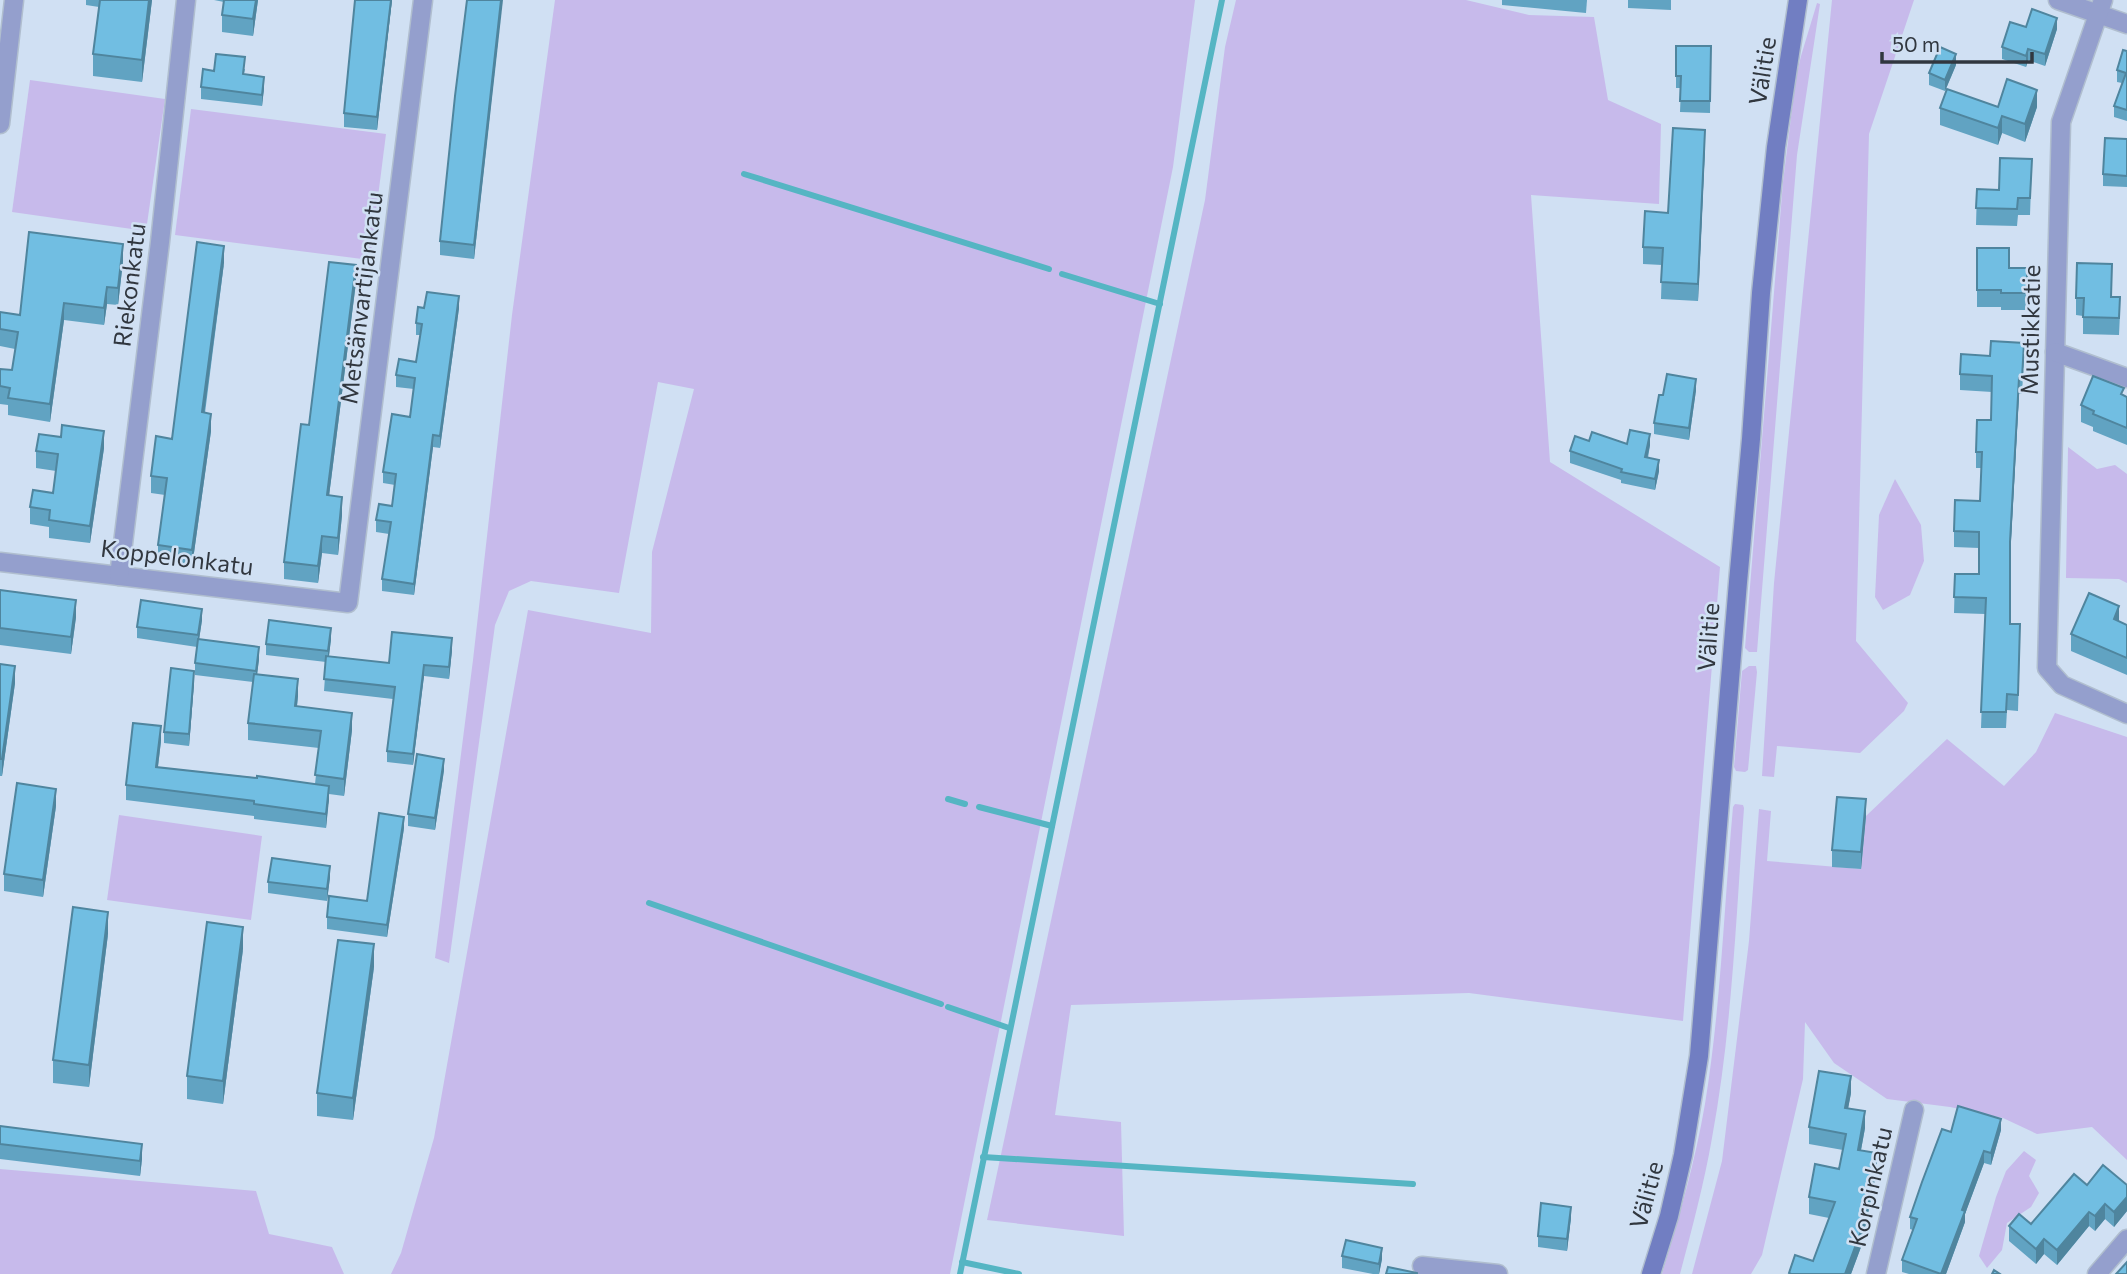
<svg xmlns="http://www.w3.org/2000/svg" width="2127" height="1274" viewBox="0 0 2127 1274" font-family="Commissioner,sans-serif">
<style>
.green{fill:#c7baeb}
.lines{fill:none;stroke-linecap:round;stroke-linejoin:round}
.stream{stroke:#55b5c3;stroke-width:6}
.street-casing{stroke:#b0becf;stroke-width:21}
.secondary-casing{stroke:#b0becf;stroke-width:21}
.street{stroke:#949fcd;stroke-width:18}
.secondary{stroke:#717ec2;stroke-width:18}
.wall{fill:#61a3c2}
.shaded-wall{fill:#4f859e}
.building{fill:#71bee2;stroke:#4f859e;stroke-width:2}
.labels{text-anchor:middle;stroke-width:5;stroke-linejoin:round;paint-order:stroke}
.street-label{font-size:24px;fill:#31373f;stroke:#d0e0f3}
</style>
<rect width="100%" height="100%" fill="#d0e0f3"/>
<g class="green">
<path d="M555 0H1195L1173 167 950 1274H391L401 1253 434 1138 528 610 651 633 652 552 694 389 658 382 619 593 531 581 509 591 495 625 449 963 435 958 473 660 512 315Z"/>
<path d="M1236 0H1466L1529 15 1594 17 1608 100 1661 124 1659 204 1531 195 1550 462 1720 567 1683 1021 1469 993 1071 1005 1055 1115 1121 1122 1124 1236 987 1220 1205 200 1225 47Z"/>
<path d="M1832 0H1914L1869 134 1856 641 1908 703 1904 711 1860 753 1777 746 1774 777 1762 776 1774 583Z"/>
<path d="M1817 3 1820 4 1797 155 1757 652H1749L1745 648 1783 182 1796 77 1801 56Z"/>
<path d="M30 80 165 99 146 231 12 212Z"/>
<path d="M191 109 386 134 370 260 175 235Z"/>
<path d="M2068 447 2097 469 2115 465 2127 474V583L2119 579 2066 578Z"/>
<path d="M1895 479 1921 525 1924 561 1910 595 1883 610 1875 597 1879 515Z"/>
<path d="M1749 666H1756L1757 672 1748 770 1745 772 1736 771 1734 767 1742 671Z"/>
<path d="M2055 713 2127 737V1160L2092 1127 2037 1134 2003 1118 1950 1107 1887 1099 1834 1063 1805 1022 1803 1079 1762 1255 1751 1274H1692L1722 1161 1749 941 1759 809 1771 811 1767 861 1861 869 1866 816 1947 739 2004 786 2036 752Z"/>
<path d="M1735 804 1743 805 1744 808C1736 918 1732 1030 1712 1138 1704 1184 1692 1229 1680 1274H1662C1679 1218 1695 1162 1705 1104 1721 1006 1724 906 1733 807Z"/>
<path d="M119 815 262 836 251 920 107 900Z"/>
<path d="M2024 1151 2036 1160 2029 1176 2039 1193 2031 1207 2007 1223 2002 1250 1987 1268 1979 1256 1996 1197 2006 1171Z"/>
<path d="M0 1169 256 1191 269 1234 332 1247 344 1274H0Z"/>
</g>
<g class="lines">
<g class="stream">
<path d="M744 174 1049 269"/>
<path d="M1062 274 1160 304"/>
<path d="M948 799 965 804"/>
<path d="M979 807 1052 826"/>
<path d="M649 903 941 1004"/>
<path d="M948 1007 1009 1028"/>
<path d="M983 1157 1413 1184"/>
<path d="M962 1262 1019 1274"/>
<path d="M960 1274C1044 849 1138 425 1222 0"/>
</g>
<g class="street-casing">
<g id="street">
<path d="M2058 0 2127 24"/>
<path d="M2103 0 2061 122 2047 668 2062 685 2127 714"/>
<path d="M0 124 14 0"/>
<path d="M2055 352 2127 378"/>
<path d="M0 562 348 603 423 0"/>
<path d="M119 576 160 242 186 0"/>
<path d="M1422 1266 1498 1274"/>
<path d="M1876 1274 1914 1110"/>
<path d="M2097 1274 2127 1239"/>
</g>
</g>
<g class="secondary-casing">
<path id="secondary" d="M1651 1274 1669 1216 1683 1155 1699 1056 1738 582 1751 439 1761 293 1776 147 1798 0"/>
</g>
<use href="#street" class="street"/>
<use href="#secondary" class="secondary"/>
</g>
<g class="wall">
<path d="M86 0H152L142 82 93 76V54L99 7 86 5Z"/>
<path d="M214 0H258L253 36 222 32V15L224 2Z"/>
<path d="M355 0H392L377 130 344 127V113Z"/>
<path d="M1502 0H1587L1586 13 1502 5Z"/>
<path d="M1628 0H1671V10L1628 8Z"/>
<path d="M2026 27 2057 29 2045 66 2028 60 2026 67 2002 59V47Z"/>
<path d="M498 40 474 259 440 255V241Z"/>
<path d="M1711 46 1710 113 1680 112 1681 88H1676V76Z"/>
<path d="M2127 51V121L2114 117V106L2122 83 2117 82V70Z"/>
<path d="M1956 65 1945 91 1929 85V73Z"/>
<path d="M245 69 244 74 264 88 262 106 201 99V87L214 71Z"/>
<path d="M1998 107H2037L2025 142 2002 133 1998 145 1940 125V108Z"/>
<path d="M2127 139V187L2103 186V174Z"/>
<path d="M1705 147 1698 301 1661 299 1662 265 1643 264V247L1668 213Z"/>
<path d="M2032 159 2030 215H2018L2017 226 1976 225 1977 189 1999 190Z"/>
<path d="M1977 248 2009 268H2027V310H2001V307H1977Z"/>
<path d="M123 261 118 305 107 304 104 325 64 320 50 422 8 415V405L0 404V369L12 370 15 349 0 346V312L20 315Z"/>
<path d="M224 263 205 413 211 431 192 567 158 562V545L165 495 151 493V476L172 439Z"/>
<path d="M356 282 329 496 342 515 338 555 322 553 318 583 284 579V562L309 425Z"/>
<path d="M2111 297 2120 314 2119 335 2083 334V316L2076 315V298Z"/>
<path d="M424 308H459L440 448 433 447 414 595 382 591V579L389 534 376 532V520L392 506 395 485 383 483V472L410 417 414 389 396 387V375L416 362 420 335H416V323Z"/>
<path d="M2024 359 2022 394H2019L2010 558V624L2020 640 2018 711 2007 710 2006 728H1981L1985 614 1954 613 1955 574H1979V548L1954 547V531L1980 501 1982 468H1976V452L1991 420 1992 392 1960 390V374Z"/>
<path d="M1696 390 1689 440 1654 434V423L1663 395Z"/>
<path d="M2124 395 2127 397V445L2093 431V427L2081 422V405Z"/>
<path d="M1589 441 1650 445 1648 458 1659 471 1655 490 1621 483V480L1570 463V451Z"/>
<path d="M104 448 90 543 49 538V527L30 524V507L53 493 56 471 36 468V451Z"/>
<path d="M0 590 76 617 71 654 0 645Z"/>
<path d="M202 620 199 639 259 659 257 675 298 696 297 706 352 730 344 796 329 794 326 828 254 819V816L126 800V785L161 741 158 767 315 784 319 748 248 740V723L253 682 195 675V663L197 647 137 638V627Z"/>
<path d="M2119 621 2127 625V675L2071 651V634Z"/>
<path d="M331 639 329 656 389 663 452 650 449 679 424 676 413 765 387 762V751L393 699 324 691 326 662 266 655V644Z"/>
<path d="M0 664 15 683 2 776H0Z"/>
<path d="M194 683 189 746 164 743V732Z"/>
<path d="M444 770 435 830 408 826V814Z"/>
<path d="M56 806 43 897 4 891V874Z"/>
<path d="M1866 816 1861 869 1832 867V850Z"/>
<path d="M404 828 387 937 327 929V917L367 901Z"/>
<path d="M330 877 327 901 268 893V882Z"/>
<path d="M108 934 89 1087 53 1083V1060Z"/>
<path d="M243 949 223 1104 187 1099V1076Z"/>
<path d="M374 967 353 1120 317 1116V1093Z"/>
<path d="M1851 1093 1848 1108 1865 1128 1861 1150 1877 1170 1861 1247 1851 1274H1789V1273L1813 1261 1829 1218 1809 1214V1197L1839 1169 1843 1150 1809 1144V1127Z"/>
<path d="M0 1126 142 1159 140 1176 0 1159Z"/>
<path d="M2001 1130 1991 1165 1984 1163 1965 1214V1222L1946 1274H1909L1902 1272V1260L1913 1230 1910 1229V1217L1951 1132Z"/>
<path d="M2087 1185H2127V1211L2114 1227 2105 1219 2095 1231 2089 1226 2057 1265 2044 1254 2036 1264 2009 1241V1226L2031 1224Z"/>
<path d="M1571 1218 1567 1251 1538 1247V1236Z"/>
<path d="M1342 1256 1382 1259 1379 1274H1373L1342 1268Z"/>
</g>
<g class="shaded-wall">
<path d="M149 0H152L142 82V60Z"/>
<path d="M256 0H258L253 36V19Z"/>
<path d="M391 0H392L377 130V117Z"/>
<path d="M501 0H503L474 259V245Z"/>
<path d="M2057 18V29L2045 66V54Z"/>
<path d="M2028 49V60L2026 67V56Z"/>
<path d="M1956 54V65L1945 91V80Z"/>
<path d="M264 77V88L262 106V95Z"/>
<path d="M2037 90V107L2025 142V124Z"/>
<path d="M2002 116V133L1998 145V128Z"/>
<path d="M1705 130V147L1698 301V284Z"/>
<path d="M123 244V261L118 305V288Z"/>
<path d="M224 246V263L202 430V412Z"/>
<path d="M356 265V282L327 512V495Z"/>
<path d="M107 287V304L104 325V308Z"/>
<path d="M459 296V308L440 448V436Z"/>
<path d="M64 303V320L50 422V404Z"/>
<path d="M2019 378V394L2010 558V542Z"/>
<path d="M1696 379V390L1689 440V428Z"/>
<path d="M211 414V431L192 567V550Z"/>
<path d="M104 431V448L90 543V526Z"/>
<path d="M1650 434V445L1645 468V457Z"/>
<path d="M433 435V447L414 595V584Z"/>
<path d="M1659 460V471L1655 490V479Z"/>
<path d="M342 497V515L338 555V538Z"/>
<path d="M322 536V553L318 583V566Z"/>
<path d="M76 600V617L71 654V637Z"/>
<path d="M2119 606V623L2114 619Z"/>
<path d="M202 609V620L198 647V635Z"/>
<path d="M331 628V639L328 663V651Z"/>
<path d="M452 638V650L449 679V667Z"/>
<path d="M259 647V659L256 683V671Z"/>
<path d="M424 665V676L413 765V754Z"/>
<path d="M15 666V683L2 776V759Z"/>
<path d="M194 671V683L189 746V734Z"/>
<path d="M298 679V696L295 723V706Z"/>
<path d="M352 713V730L344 796V779Z"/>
<path d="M161 726V741L156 782V767Z"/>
<path d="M444 759V770L435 830V818Z"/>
<path d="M329 786V800L326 828V814Z"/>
<path d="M56 789V806L43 897V880Z"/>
<path d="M1866 799V816L1861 869V852Z"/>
<path d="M404 817V828L387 937V925Z"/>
<path d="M330 866V877L327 901V889Z"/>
<path d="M108 912V934L89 1087V1065Z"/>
<path d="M243 927V949L223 1104V1081Z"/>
<path d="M374 944V967L353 1120V1098Z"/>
<path d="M1851 1076V1093L1845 1125V1108Z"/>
<path d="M1865 1111V1128L1858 1166V1150Z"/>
<path d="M2001 1119V1130L1991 1165V1153Z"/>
<path d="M142 1144V1159L140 1176V1161Z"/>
<path d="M1984 1151V1163L1965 1214V1222L1946 1274H1942L1962 1210Z"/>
<path d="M1877 1153V1170L1861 1247 1851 1274H1845Z"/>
<path d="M2127 1197V1211L2114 1227V1212Z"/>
<path d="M2105 1204V1219L2095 1231V1216Z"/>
<path d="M1571 1207V1218L1567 1251V1239Z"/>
<path d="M2089 1212V1226L2057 1265V1250Z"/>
<path d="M2044 1239V1254L2036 1264V1249Z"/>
<path d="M1382 1248V1259L1379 1274V1264Z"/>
</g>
<g class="building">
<path d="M100 0H149L142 60 93 54Z"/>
<path d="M224 0H256L253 19 222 15Z"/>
<path d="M355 0H391L377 117 344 113Z"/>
<path d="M467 0H501L474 245 440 241 455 96Z"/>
<path d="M2032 9 2057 18 2045 54 2028 49 2026 56 2002 47 2010 22 2026 27Z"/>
<path d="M1676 46H1711L1710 101H1680L1681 76H1676Z"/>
<path d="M1940 47 1956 54 1945 80 1929 73Z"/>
<path d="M2123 50 2127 51V110L2114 106 2126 73 2117 70Z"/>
<path d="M216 54 245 57 243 74 264 77 262 95 201 87 203 69 214 71Z"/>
<path d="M2007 79 2037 90 2025 124 2002 116 1998 128 1940 108 1947 89 1998 107Z"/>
<path d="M1673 128 1705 130 1698 284 1661 282 1663 248 1643 247 1645 211 1668 213Z"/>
<path d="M2105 138 2127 139V176L2103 174Z"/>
<path d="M2000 158 2032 159 2030 198H2018L2017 209 1976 208 1977 189 1999 190Z"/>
<path d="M29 232 123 244 118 288 107 287 104 308 64 303 50 404 8 398 10 388 0 386V369L12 370 18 332 0 329V312L20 315Z"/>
<path d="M197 242 224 246 202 412 211 414 192 550 158 545 167 478 151 476 156 436 172 439Z"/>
<path d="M1977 248H2009V268H2027V293H2001V290H1977Z"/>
<path d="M329 262 356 265 327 495 342 497 338 538 322 536 318 566 284 562 301 424 309 425Z"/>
<path d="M2077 263 2112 264 2111 297H2120L2119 318 2083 317 2084 298H2076Z"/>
<path d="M427 292 459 296 440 436 433 435 414 584 382 579 391 522 376 520 379 504 392 506 396 474 383 472 392 414 410 417 415 378 396 375 399 359 416 362 422 324 416 323 418 307 424 308Z"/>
<path d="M1991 341 2024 343 2022 378H2019L2010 542V624H2020L2018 695 2007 694 2006 712H1981L1986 598 1954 597 1955 574H1979V532L1954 531 1955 500 1980 501 1982 452H1976L1977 420H1991L1992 376 1960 374 1961 354 1990 356Z"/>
<path d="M1667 374 1696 379 1689 428 1654 423 1659 395H1663Z"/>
<path d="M2093 376 2124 388 2121 394 2127 397V428L2093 414 2094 411 2081 405Z"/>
<path d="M62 425 104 431 90 526 49 520 50 510 30 507 33 490 53 493 58 454 36 451 39 434 61 437Z"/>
<path d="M1630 430 1650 434 1645 457 1659 460 1655 479 1621 472 1622 469 1570 451 1575 436 1589 441 1592 432 1627 444Z"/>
<path d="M0 590 76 600 71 637 0 628Z"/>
<path d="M2089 593 2119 606 2114 619 2127 625V658L2071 634Z"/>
<path d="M141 600 202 609 198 635 137 627Z"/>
<path d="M269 620 331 628 328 651 266 644Z"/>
<path d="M392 632 452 638 449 667 424 665 413 754 387 751 395 687 324 679 326 656 389 663Z"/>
<path d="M198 639 259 647 256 671 195 663Z"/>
<path d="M0 664 15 666 2 759H0Z"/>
<path d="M171 668 194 671 189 734 164 732Z"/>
<path d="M254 674 298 679 295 706 352 713 344 779 315 775 321 731 248 723Z"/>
<path d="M133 723 161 726 156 767 257 778V776L329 786 326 814 254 804V801L126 785Z"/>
<path d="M417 754 444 759 435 818 408 814Z"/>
<path d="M17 783 56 789 43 880 4 874Z"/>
<path d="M1837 797 1866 799 1861 852 1832 850Z"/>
<path d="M379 813 404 817 387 925 327 917 329 896 367 901Z"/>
<path d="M272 858 330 866 327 889 268 882Z"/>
<path d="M73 907 108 912 89 1065 53 1060Z"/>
<path d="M207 922 243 927 223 1081 187 1076Z"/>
<path d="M338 940 374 944 353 1098 317 1093Z"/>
<path d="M1819 1071 1851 1076 1845 1108 1865 1111 1858 1150 1877 1153 1861 1231 1845 1274H1791L1789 1273 1795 1255 1813 1261 1835 1202 1809 1197 1815 1164 1839 1169 1846 1134 1809 1127Z"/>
<path d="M1958 1106 2001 1119 1991 1153 1984 1151 1962 1210 1965 1211 1941 1274 1902 1260 1917 1219 1910 1217 1922 1182 1942 1129 1951 1132Z"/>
<path d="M0 1126 142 1144 140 1161 0 1144Z"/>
<path d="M2103 1165 2127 1185V1197L2114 1212 2105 1204 2095 1216 2089 1212 2057 1250 2044 1239 2036 1249 2009 1226 2019 1214 2031 1224 2074 1174 2087 1185Z"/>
<path d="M1541 1203 1571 1207 1567 1239 1538 1236Z"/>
<path d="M1346 1240 1382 1248 1379 1264 1342 1256Z"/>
<path d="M2127 1262V1274H2116Z"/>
<path d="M1388 1267 1417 1273V1274H1386Z"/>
<path d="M1994 1270 2000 1274H1992Z"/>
</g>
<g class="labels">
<g class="street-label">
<text transform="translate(1763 71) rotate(-81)" y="8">Välitie</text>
<text transform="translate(130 285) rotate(-83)" y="8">Riekonkatu</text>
<text transform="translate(362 298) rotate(-83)" y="8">Metsänvartijankatu</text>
<text transform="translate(2031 330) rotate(-89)" y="8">Mustikkatie</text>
<text transform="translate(177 558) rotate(7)" y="8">Koppelonkatu</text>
<text transform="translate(1709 637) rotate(-86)" y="8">Välitie</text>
<text transform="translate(1871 1187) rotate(-77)" y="8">Korpinkatu</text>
<text transform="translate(1647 1195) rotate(-75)" y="8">Välitie</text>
</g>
</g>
<path d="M1882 52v10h150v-10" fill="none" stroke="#31373f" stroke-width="3.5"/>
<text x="1892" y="52" font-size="21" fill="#31373f" stroke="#d0e0f3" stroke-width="5" paint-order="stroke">50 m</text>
</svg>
